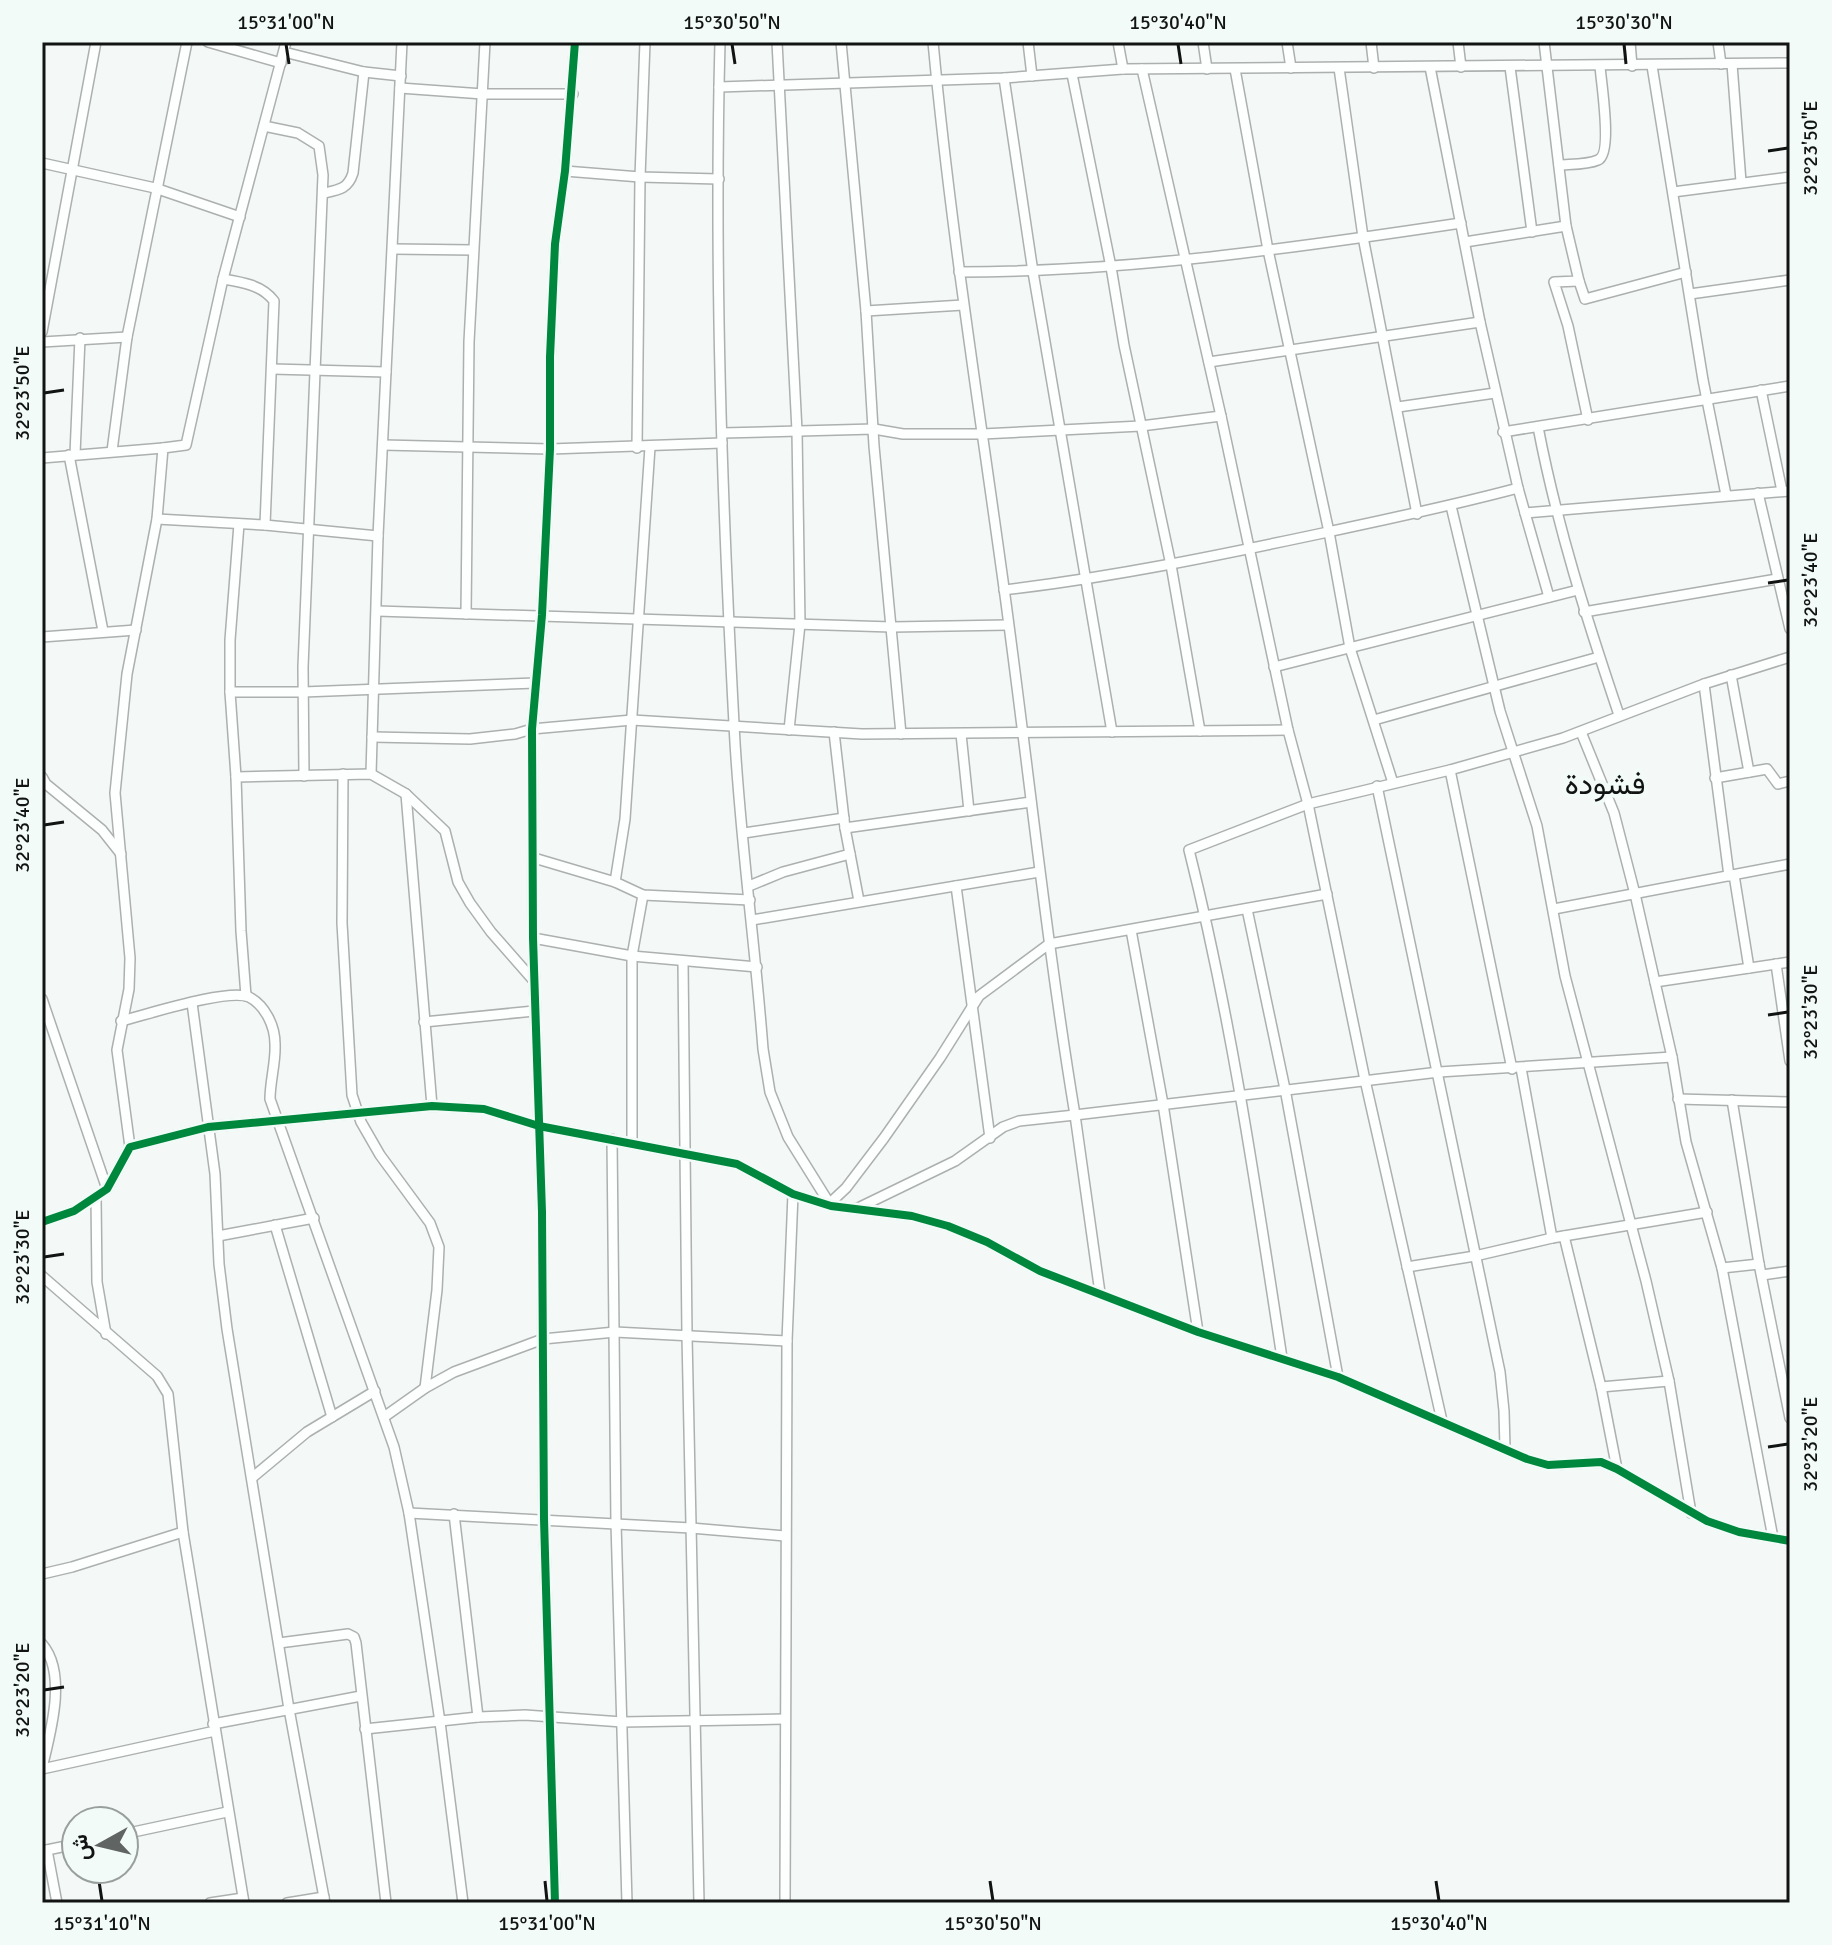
<svg xmlns="http://www.w3.org/2000/svg" width="1832" height="1945" viewBox="0 0 1832 1945" font-family="Signika,Vazirmatn,sans-serif">
<style>
.lines{fill:none;stroke-linecap:round;stroke-linejoin:round}
.street-casing{stroke:#acb0af;stroke-width:12}
.street{stroke:#fdfefe;stroke-width:9}
.cycleway-casing{stroke:#f2fbf8;stroke-width:13}
.cycleway{stroke:#00873e;stroke-width:8}
.ticks{fill:none;stroke:#111413;stroke-width:3}
.labels{text-anchor:middle;stroke-width:8;stroke-linejoin:round;paint-order:stroke}
.neighbourhood-label{font-size:30px;fill:#111413;stroke:#f2fbf8}
.neatline{fill:none;stroke:#111413;stroke-width:3}
.ticks-label{font-size:20px;text-anchor:middle;fill:#111413}
</style>
<rect width="100%" height="100%" fill="#f4f9f7"/>
<g class="lines">
<g class="street-casing">
<g id="street">
<path d="M208 42 281 63"/>
<path d="M720 42C714 269 722 497 734 724 739 832 755 941 763 1049L770 1092 788 1137 831 1206"/>
<path d="M777 42 797 431 800 624 789 730"/>
<path d="M841 42 866 311 874 446 901 734"/>
<path d="M933 42C950 225 979 406 1004 588 1028 764 1046 940 1075 1115L1439 1072 1672 1057"/>
<path d="M1028 42 1032 76"/>
<path d="M1118 42 1123 69"/>
<path d="M1203 42 1207 69"/>
<path d="M1287 42 1291 68"/>
<path d="M1371 42 1374 68"/>
<path d="M1458 42 1461 67"/>
<path d="M1544 42 1566 226 1579 281 1554 282 1568 326 1588 420"/>
<path d="M1630 42 1632 66"/>
<path d="M1718 42 1721 64"/>
<path d="M284 52 364 72 401 76"/>
<path d="M1732 64 1741 182"/>
<path d="M1652 66 1703 380 1726 495"/>
<path d="M1510 67 1532 232"/>
<path d="M1339 68 1363 237 1417 514"/>
<path d="M1142 69 1221 416 1288 730 1308 804 1365 1080 1442 1421"/>
<path d="M1235 69 1268 250 1329 532 1350 648 1393 783"/>
<path d="M1072 74 1111 267 1124 345 1171 565 1200 731"/>
<path d="M1004 78 1033 272 1112 732"/>
<path d="M719 87 1004 78 1123 69 1790 63"/>
<path d="M400 88 483 94H573"/>
<path d="M264 126 298 133 319 146 323 175 303 667 304 776"/>
<path d="M42 163 155 188 240 217"/>
<path d="M1559 165C1570 164 1587 165 1598 160 1613 154 1601 82 1600 66"/>
<path d="M565 171 640 177 719 179"/>
<path d="M1673 192 1790 177"/>
<path d="M324 193C339 190 348 189 353 173L364 72"/>
<path d="M1465 242 1566 226"/>
<path d="M393 249 473 250"/>
<path d="M959 272C1128 272 1294 248 1461 223"/>
<path d="M223 279C242 282 262 285 274 301L265 525"/>
<path d="M1579 281 1585 299 1686 272"/>
<path d="M1690 294 1790 280"/>
<path d="M866 311 963 305"/>
<path d="M42 332 96 42"/>
<path d="M42 342 127 337"/>
<path d="M1209 362 1480 322"/>
<path d="M272 369 386 372"/>
<path d="M1761 390 1782 491"/>
<path d="M1398 407 1495 393"/>
<path d="M1538 427C1557 526 1587 620 1619 715"/>
<path d="M1503 432 1790 386"/>
<path d="M722 433 874 429 903 434H982L1141 426 1221 416"/>
<path d="M383 445 550 449 722 443"/>
<path d="M637 448 640 177 645 42"/>
<path d="M112 451 127 337 187 42"/>
<path d="M75 454 80 338"/>
<path d="M69 455 103 631"/>
<path d="M42 458 163 448"/>
<path d="M1518 488 1525 513 1790 491"/>
<path d="M1758 493 1790 629"/>
<path d="M1451 506 1500 711 1537 826 1565 976 1646 1281 1669 1381 1691 1513"/>
<path d="M1525 513 1549 597"/>
<path d="M157 519 265 525 378 536"/>
<path d="M239 524 230 640V692L236 777 241 931 246 996"/>
<path d="M1004 590C1114 577 1220 555 1328 532 1392 518 1455 505 1518 488L1480 322 1430 67"/>
<path d="M377 611 892 627 1008 625"/>
<path d="M1584 612 1777 579"/>
<path d="M466 614 469 342 485 42"/>
<path d="M42 637 136 630"/>
<path d="M1274 667 1578 590"/>
<path d="M1731 675 1749 772"/>
<path d="M1704 684 1729 876"/>
<path d="M230 692H303L536 683"/>
<path d="M1374 720 1599 657"/>
<path d="M834 732 845 828 859 901"/>
<path d="M1581 732 1614 813 1635 894 1672 1057 1686 1142 1722 1268 1773 1538"/>
<path d="M961 734 969 811"/>
<path d="M372 737 470 739 515 734 532 729 632 720 862 734 1288 730"/>
<path d="M1450 770 1512 1069"/>
<path d="M343 774 342 923 352 1095 361 1122 380 1155 430 1223 439 1247 437 1290 425 1388"/>
<path d="M371 774 378 536 402 42"/>
<path d="M42 777 46 784 102 830 121 854"/>
<path d="M236 777 371 774 406 794 445 831 458 882 470 903 491 932 534 981"/>
<path d="M1715 778 1767 769 1778 784 1790 781"/>
<path d="M1377 786 1500 1372 1504 1411 1505 1449"/>
<path d="M406 794 432 1106"/>
<path d="M845 828 1031 802"/>
<path d="M744 833 844 818"/>
<path d="M534 858 615 882 643 895 750 900"/>
<path d="M1734 875 1749 968"/>
<path d="M615 882 625 819 650 447"/>
<path d="M749 886 783 872 850 854"/>
<path d="M956 886 990 1138"/>
<path d="M1247 909 1285 1089 1338 1377"/>
<path d="M1554 909 1790 864"/>
<path d="M752 920 1039 872"/>
<path d="M1131 930 1163 1104 1198 1332"/>
<path d="M533 938 632 956 757 967"/>
<path d="M683 961 687 1336 699 1903"/>
<path d="M1776 964 1790 1061"/>
<path d="M1655 982 1790 962"/>
<path d="M42 999 107 1189"/>
<path d="M192 1003 215 1174 219 1264 227 1329 289 1709 325 1903"/>
<path d="M121 1021C146 1015 228 988 249 997 265 1005 275 1026 275 1044 276 1062 270 1081 270 1099L394 1447 409 1513 440 1722 463 1903"/>
<path d="M424 1022 534 1011"/>
<path d="M1521 1068 1552 1238"/>
<path d="M1678 1099 1790 1102"/>
<path d="M1732 1100 1759 1264 1790 1418"/>
<path d="M612 1139 616 1523 627 1903"/>
<path d="M632 1143V956L643 895"/>
<path d="M130 1147 117 1050 129 989 130 958 115 793 127 674 157 519 163 448 186 445 223 279 286 42"/>
<path d="M96 1197 97 1282 106 1334"/>
<path d="M830 1203 846 1188 884 1138 940 1058 979 996 1049 944 1327 894"/>
<path d="M856 1209 955 1161 1003 1127 1019 1121 1075 1115 1100 1293"/>
<path d="M42 1222 74 1211 107 1189 130 1147 208 1127 432 1106 484 1109 539 1126 737 1164 793 1194 831 1206 912 1216 948 1226 987 1242 1040 1271 1198 1332 1338 1377 1527 1459 1548 1465 1601 1462 1617 1469 1707 1521 1739 1532 1790 1541"/>
<path d="M275 1225 332 1417"/>
<path d="M218 1236 314 1218"/>
<path d="M1564 1236 1601 1387 1617 1469"/>
<path d="M1407 1267 1475 1256 1552 1238 1707 1212"/>
<path d="M1722 1268 1759 1264"/>
<path d="M1762 1275 1790 1271"/>
<path d="M42 1276 157 1376 168 1394 183 1532 244 1903"/>
<path d="M1282 1358C1256 1188 1231 1017 1189 850L1308 804 1450 770 1563 738 1704 684 1790 657"/>
<path d="M1601 1387 1669 1381"/>
<path d="M384 1417 425 1388 454 1372 543 1339 615 1332 787 1341"/>
<path d="M253 1477 307 1432 375 1391"/>
<path d="M409 1513 691 1528 785 1536"/>
<path d="M454 1514 478 1717"/>
<path d="M42 1574 72 1567 183 1532"/>
<path d="M279 1643 348 1634 354 1637 356 1643 386 1903"/>
<path d="M42 1644C68 1674 50 1734 42 1768"/>
<path d="M213 1724 361 1696"/>
<path d="M365 1729 478 1717 525 1715 622 1722 785 1719"/>
<path d="M42 1769 215 1731"/>
<path d="M124 1834 227 1812"/>
<path d="M47 1850 57 1903"/>
<path d="M42 1851 76 1844"/>
<path d="M210 1903 243 1898"/>
<path d="M287 1903 324 1897"/>
<path d="M555 1903 544 1519 542 1212 533 938 532 729 542 615 550 449V357L555 244 565 171 575 42"/>
<path d="M785 1903 787 1341 793 1194"/>
</g>
</g>
<use href="#street" class="street"/>
<g class="cycleway-casing">
<g id="cycleway">
<path d="M42 1222 74 1211 107 1189 130 1147 208 1127 432 1106 484 1109 539 1126 737 1164 793 1194 831 1206 912 1216 948 1226 987 1242 1040 1271 1198 1332 1338 1377 1527 1459 1548 1465 1601 1462 1617 1469 1707 1521 1739 1532 1790 1541"/>
<path d="M555 1903 544 1519 542 1212 533 938 532 729 542 615 550 449V357L555 244 565 171 575 42"/>
</g>
</g>
<use href="#cycleway" class="cycleway"/>
</g>
<path class="ticks" d="M286 44 289 64M732 44 735 64M1178 44 1181 64M1624 44 1626 64M1768 151 1788 148M44 393 64 390M1768 583 1788 580M44 825 64 822M1768 1015 1788 1012M44 1257 64 1254M1768 1447 1788 1444M44 1690 64 1687M99 1881 102 1901M545 1881 547 1901M990 1881 993 1901M1436 1881 1439 1901"/>
<g class="labels">
<g class="neighbourhood-label">
<text x="1605" y="794">فشودة</text>
</g>
</g>
<rect width="1832" height="1945" fill="none" stroke="#f2fbf8" stroke-width="88"/>
<g transform="translate(100 1845) rotate(262)"><circle r="38" fill="#f2fbf8" stroke="#989f9c" stroke-width="2"/>
<path d="M0-6L14 30L0 20L-14 30Z" fill="#606463"/>
<text y="-12" font-size="22" font-weight="bold" text-anchor="middle" fill="#111413">ش</text>
</g>
<rect x="44" y="44" width="1744" height="1857" class="neatline"/>
<g class="ticks-label">
<text x="286" y="29">15°31'00"N</text>
<text x="732" y="29">15°30'50"N</text>
<text x="1178" y="29">15°30'40"N</text>
<text x="1624" y="29">15°30'30"N</text>
<text transform="translate(1810 148) rotate(-90)" y="7">32°23'50"E</text>
<text transform="translate(22 393) rotate(-90)" y="7">32°23'50"E</text>
<text transform="translate(1810 580) rotate(-90)" y="7">32°23'40"E</text>
<text transform="translate(22 825) rotate(-90)" y="7">32°23'40"E</text>
<text transform="translate(1810 1012) rotate(-90)" y="7">32°23'30"E</text>
<text transform="translate(22 1257) rotate(-90)" y="7">32°23'30"E</text>
<text transform="translate(1810 1444) rotate(-90)" y="7">32°23'20"E</text>
<text transform="translate(22 1690) rotate(-90)" y="7">32°23'20"E</text>
<text x="102" y="1930">15°31'10"N</text>
<text x="547" y="1930">15°31'00"N</text>
<text x="993" y="1930">15°30'50"N</text>
<text x="1439" y="1930">15°30'40"N</text>
</g>
</svg>
